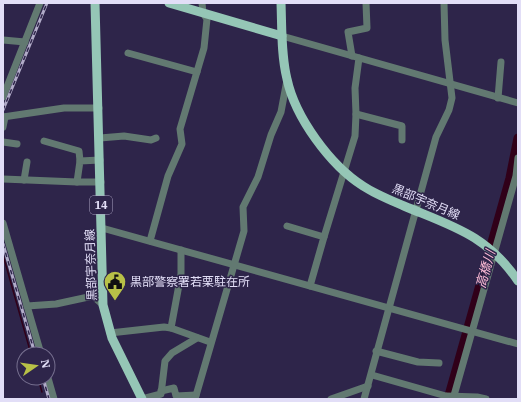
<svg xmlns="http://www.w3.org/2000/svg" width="521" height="402" viewBox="0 0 521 402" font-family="'IBM Plex Serif','Noto Sans JP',serif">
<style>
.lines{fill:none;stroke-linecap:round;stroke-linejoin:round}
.stream{stroke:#300019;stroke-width:1.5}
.river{stroke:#300019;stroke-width:9}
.minor{stroke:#627971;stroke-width:7}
.major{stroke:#95c6b6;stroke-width:9}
.rail-casing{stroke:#b1abc8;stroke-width:3}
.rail{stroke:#2e254a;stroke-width:1.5;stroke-dasharray:4.5;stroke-linecap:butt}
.labels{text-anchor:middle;stroke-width:3;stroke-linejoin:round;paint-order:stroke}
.shield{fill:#2e254a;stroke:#aca6c3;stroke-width:1}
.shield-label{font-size:11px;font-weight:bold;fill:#e2def7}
.street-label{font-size:12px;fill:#e2def7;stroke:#2e254a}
.poi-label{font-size:12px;fill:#e2def7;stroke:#2e254a;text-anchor:start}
.water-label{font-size:13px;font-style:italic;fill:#fcbad4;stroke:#2e254a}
</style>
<rect width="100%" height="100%" fill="#2e254a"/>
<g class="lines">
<g class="stream">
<path d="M3 255 31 354"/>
<path d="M38 378 42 392"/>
</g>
<path class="river" d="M448 399 510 178 518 138"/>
<g class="minor">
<path d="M282 36 518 103"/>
<path d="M3 40 25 42"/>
<path d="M128 53 197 72"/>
<path d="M352 56 348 32 367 28 366 3"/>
<path d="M3 97 40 3"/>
<path d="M498 98 501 62"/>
<path d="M356 114 402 126V140"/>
<path d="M3 117 64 108H99"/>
<path d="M3 127 5 117"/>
<path d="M100 138 124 136 151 140 156 138"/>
<path d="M44 141 79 151 80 161"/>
<path d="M3 142 17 144"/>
<path d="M3 179 77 182 80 161 100 160"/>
<path d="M24 180 27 162"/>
<path d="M77 182H101"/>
<path d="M3 223 41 354"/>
<path d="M287 226 324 237 310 286"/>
<path d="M102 228 518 344"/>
<path d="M324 237 355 136 356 114 355 88 359 58"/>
<path d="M150 241 168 176 182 144 180 129 204 48 207 19 203 13 202 3"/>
<path d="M181 250V274L171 328 210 342"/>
<path d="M27 306 56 304 93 296 101 303H103"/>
<path d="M110 333 164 327 171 328"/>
<path d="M376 351 418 362 439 363"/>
<path d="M372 375 446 396 477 397 486 399"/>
<path d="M48 378 54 399"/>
<path d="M161 391 174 388 176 396 196 395"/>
<path d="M142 399 161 394 165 361 172 353 197 338"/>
<path d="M195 399 244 231 243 207 258 177 271 135 281 112 287 80"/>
<path d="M331 399 368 386"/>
<path d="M364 399 436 137 449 110 452 98 445 40 444 3"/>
<path d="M453 399 516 176 518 158"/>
</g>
<g class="major">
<path d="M95 3 103 305 112 338 142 399"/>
<path d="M169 3 282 36"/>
<path d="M281 3C282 28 281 55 287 79 295 117 330 165 363 186 375 194 390 200 404 206 452 226 487 235 518 281"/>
</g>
<g class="rail-casing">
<g id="rail">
<path d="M3 110 47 3"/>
<path d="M3 244 35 354"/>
<path d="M43 378 49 399"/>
</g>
</g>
<use href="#rail" class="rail"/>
</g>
<defs>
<g id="civic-pin" transform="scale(1.15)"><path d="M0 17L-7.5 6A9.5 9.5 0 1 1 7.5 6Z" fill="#b8c147" stroke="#2e254a"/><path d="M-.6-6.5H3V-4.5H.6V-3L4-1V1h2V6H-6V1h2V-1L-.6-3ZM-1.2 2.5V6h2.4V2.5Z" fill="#111"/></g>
</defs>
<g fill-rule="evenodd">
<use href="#civic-pin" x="115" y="282"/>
</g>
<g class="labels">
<rect class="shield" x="90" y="196" width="22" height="18" rx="3"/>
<g class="shield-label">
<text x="101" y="209">14</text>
</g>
<g class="street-label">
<text transform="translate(426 202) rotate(23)" y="4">黒部宇奈月線</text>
<text transform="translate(91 265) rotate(-92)" y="4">黒部宇奈月線</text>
</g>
<g class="poi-label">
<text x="130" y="286">黒部警察署若栗駐在所</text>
</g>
<g class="water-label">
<text transform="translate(485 269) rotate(-74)" y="5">高橋川</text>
</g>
</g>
<rect width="521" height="402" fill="none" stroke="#e2def7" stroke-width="8"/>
<g transform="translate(36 366) rotate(77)"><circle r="19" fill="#2e254a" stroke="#766f8f"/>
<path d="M0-3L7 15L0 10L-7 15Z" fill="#b8c147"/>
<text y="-6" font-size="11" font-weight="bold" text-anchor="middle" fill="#e2def7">N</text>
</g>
</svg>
